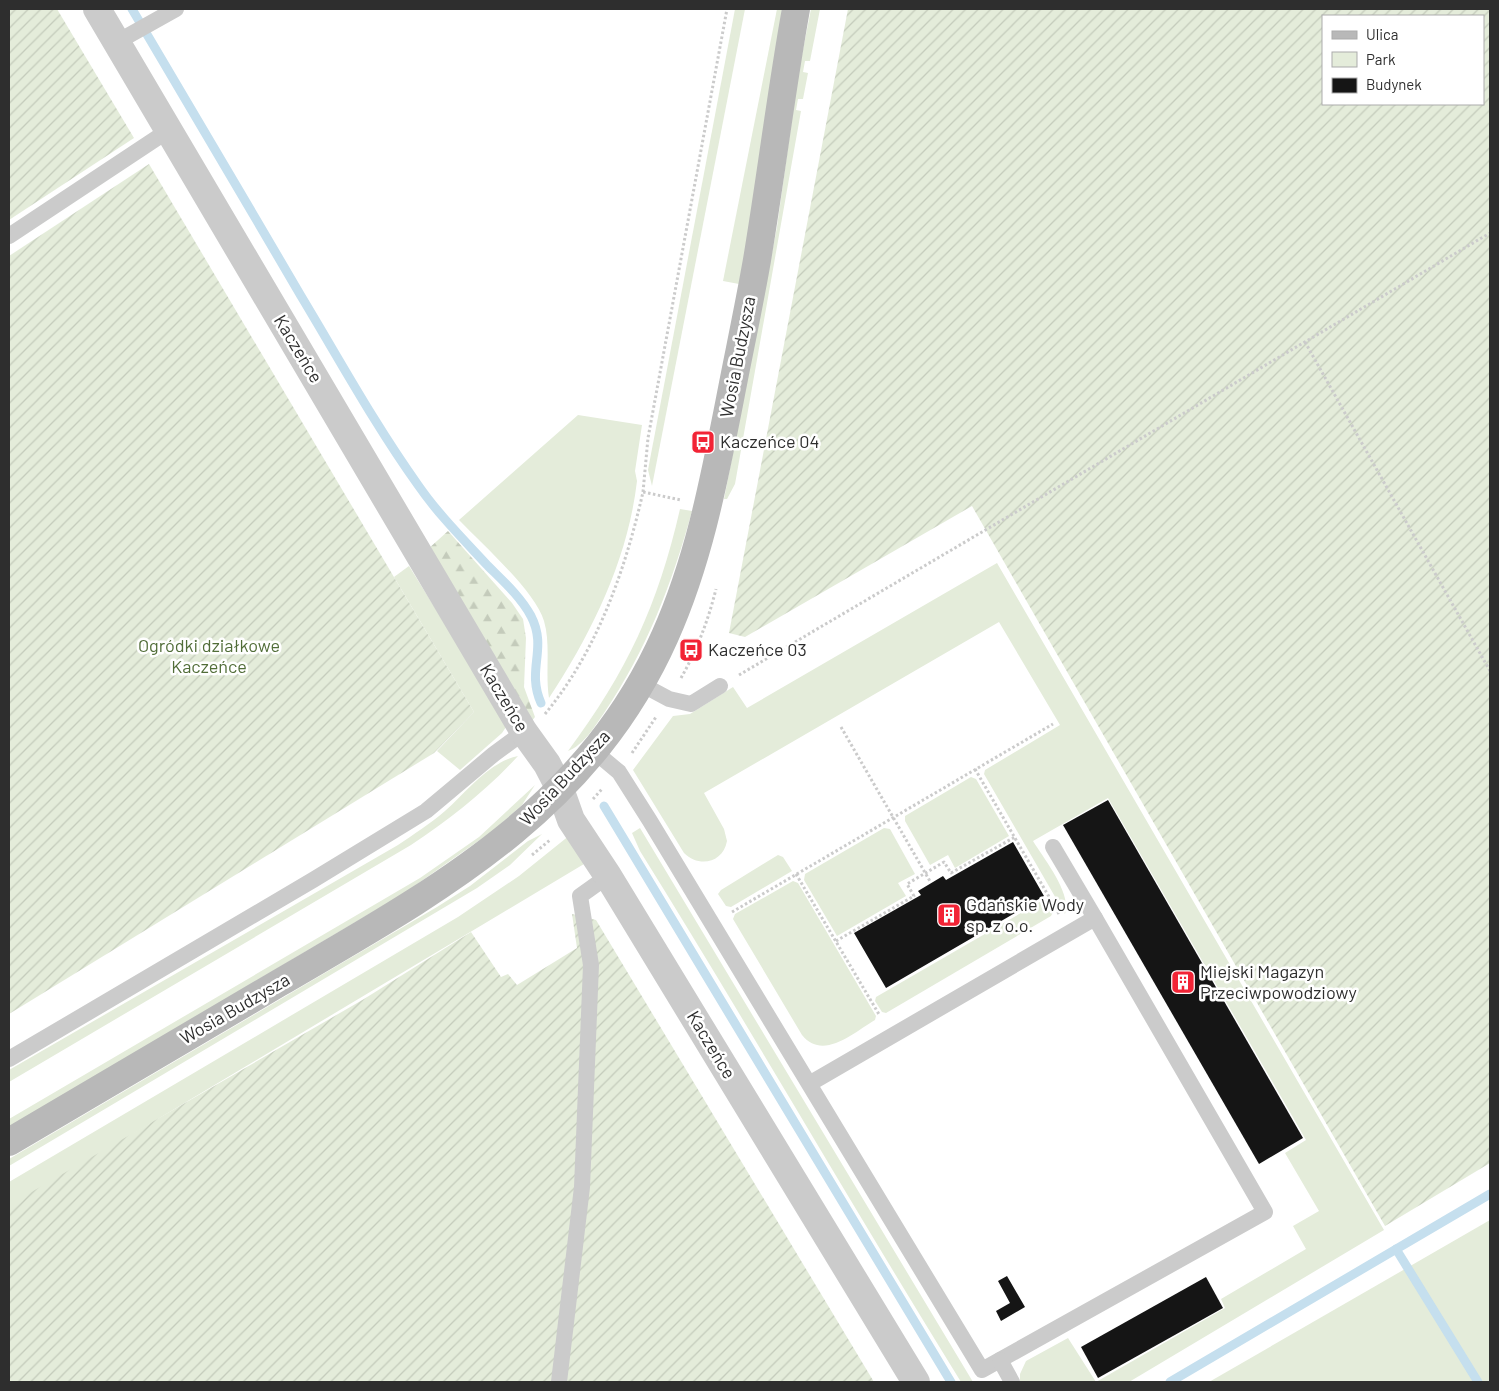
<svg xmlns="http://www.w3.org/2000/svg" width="1499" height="1391" viewBox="0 0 1499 1391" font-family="Barlow,sans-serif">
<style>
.green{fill:#e4ecda}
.forest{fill:url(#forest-firs)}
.garden{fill:url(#garden-furrows);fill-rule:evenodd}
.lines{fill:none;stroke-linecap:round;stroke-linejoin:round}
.stream{stroke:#c5dfee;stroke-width:9}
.building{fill:#151515}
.path{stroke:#cbcbcb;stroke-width:3;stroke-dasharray:2.5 2.5;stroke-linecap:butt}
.lane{stroke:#cbcbcb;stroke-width:16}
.street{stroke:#cbcbcb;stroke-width:28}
.secondary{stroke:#b8b8b8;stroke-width:28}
.labels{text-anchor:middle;stroke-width:5;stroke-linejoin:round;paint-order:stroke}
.street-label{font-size:18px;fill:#2e2e2e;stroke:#fff}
.poi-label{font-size:18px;fill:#2e2e2e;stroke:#fff;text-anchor:start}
.park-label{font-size:18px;fill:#516d38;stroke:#fff}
</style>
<defs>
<pattern id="forest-firs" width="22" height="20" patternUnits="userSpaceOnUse" patternTransform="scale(1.25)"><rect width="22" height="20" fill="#e4ecda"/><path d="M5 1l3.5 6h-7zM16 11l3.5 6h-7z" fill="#c4cbbb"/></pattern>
<pattern id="garden-furrows" width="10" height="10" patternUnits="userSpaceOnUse" patternTransform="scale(1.25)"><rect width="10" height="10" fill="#e4ecda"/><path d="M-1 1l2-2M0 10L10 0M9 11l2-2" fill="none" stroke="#c4cbbb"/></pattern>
</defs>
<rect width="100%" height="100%" fill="#fff"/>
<g class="green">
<path d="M735 9H745L652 486 648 470Z"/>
<path d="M777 9H782L746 249 739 284 723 281Z"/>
<path d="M811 9H820L810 61H805L803 72 808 73 803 99H798L796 110 801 111 735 484 727 499H724L777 227 798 75Z"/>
<path d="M578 415 642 425 635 471 637 481C628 559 592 633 549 698 545 672 551 645 544 621 535 591 482 544 459 520Z"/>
<path d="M680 509 692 511C672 584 647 649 604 713 595 726 584 745 568 751 627 672 658 605 680 509Z"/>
<path d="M997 563 1384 1230 1129 1382H1020V1374L1026 1361 1068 1338 1096 1382 1225 1308 1221 1299 1306 1249 1293 1226 1319 1211 1285 1153 1306 1140 1108 798 1033 841C1044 859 1072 893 1065 914L984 774 985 770 1060 725 999 622 704 793 724 829 727 841C723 863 699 868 684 853L633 770 673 716 690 714 733 687 747 708Z"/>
<path d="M409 566 505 721 506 727 502 733 460 770 437 751 474 712 394 577Z"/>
<path d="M518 756C486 791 450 819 411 845L9 1082V1070L398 845C414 834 430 824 445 811 468 791 487 763 518 756Z"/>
<path d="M971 777 976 779 1009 836 955 868 948 855 930 865 905 821V816Z"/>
<path d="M535 785 522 805 494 830 403 894 9 1127V1119L420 878 479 837Z"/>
<path d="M640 828 973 1382H961C852 1206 749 1026 640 851L632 833Z"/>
<path d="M884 828 890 829 915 874 898 883 906 896 837 936 804 880 805 874Z"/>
<path d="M542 834 510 865 477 888 9 1166V1159L437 907 470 886 528 841Z"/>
<path d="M570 835 589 861 9 1208V1182L458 917 519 876Z"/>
<path d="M778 855 783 857 792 871 731 907 726 906 718 894 721 890Z"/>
<path d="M793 881 798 883 876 1016 875 1020C853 1033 823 1061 802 1035L733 919 735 914Z"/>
<path d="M1045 899 1053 912 1051 916 886 1013 882 1012 875 1001 876 997Z"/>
<path d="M1490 1220V1382H1209Z"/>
</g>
<path class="forest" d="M448 531 512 603 523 619 526 638 524 687 535 717 531 722 427 550Z"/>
<g class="garden">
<path d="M9 9H57L134 138 9 220Z"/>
<path d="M848 9H1490V1163L1385 1226 972 506 745 637 729 633ZM1323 16H1483V104H1323Z"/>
<path d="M149 164 474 712 434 753 9 1014V256Z"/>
<path d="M572 914 596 920 874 1382H9V1205L364 999 471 932 501 977 508 974 517 985 577 948Z"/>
</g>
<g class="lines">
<g class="stream">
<path d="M132 9C188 104 245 200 301 296 339 359 375 425 418 485 438 514 464 540 488 566 503 581 520 596 531 616 548 649 526 669 541 703"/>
<path d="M604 806 951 1382"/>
<path d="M1396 1249 1478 1382"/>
<path d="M1170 1382 1490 1194"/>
</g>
</g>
<g class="building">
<path d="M1108 800 1303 1138 1259 1164 1063 825Z"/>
<path d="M1013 842 1044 896 886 988 854 933 921 895 918 891 943 876 946 880Z"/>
<path d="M1007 1276 1025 1307 1001 1321 996 1311 1010 1303 998 1281Z"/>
<path d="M1206 1277 1223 1308 1098 1378 1081 1347Z"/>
</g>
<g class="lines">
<g class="path">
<path d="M1305 342 1490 671"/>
<path d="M643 492 648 438 727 9"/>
<path d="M739 675 1490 233"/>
<path d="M681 678C697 650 708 621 716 589"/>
<path d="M545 714C597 651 625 571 643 492L681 500"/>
<path d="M841 727 931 883"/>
<path d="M632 753 656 717"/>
<path d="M975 769 1059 914"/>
<path d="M593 799 602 789"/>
<path d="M532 855 550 840"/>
<path d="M796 874 880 1016"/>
<path d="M732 912 1053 724"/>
<path d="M836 941 914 896 907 884 944 862 951 873 1015 837"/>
</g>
<g class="lane">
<path d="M117 42 176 9"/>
<path d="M9 236 169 130"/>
<path d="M641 684 669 699 691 704 720 686"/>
<path d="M595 752 619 772 650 821 982 1370 1265 1212 1095 918 809 1084"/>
<path d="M1053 847 1095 918"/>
<path d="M9 1059 313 880 426 811 494 754 524 732"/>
<path d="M1000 1360 1012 1382"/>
<path d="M559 1382 582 1187 591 965 580 896 608 876"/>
</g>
<path class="street" d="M97 9 524 732 547 764 560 789 571 820 608 876 916 1382"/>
<path class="secondary" d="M9 1142C99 1089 189 1036 279 983 436 891 587 811 665 636 699 560 714 480 730 399 739 352 749 306 757 260 771 176 781 92 796 9"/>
</g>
<defs>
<g id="bus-square" transform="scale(1.25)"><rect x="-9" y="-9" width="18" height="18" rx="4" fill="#f22335" stroke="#fff"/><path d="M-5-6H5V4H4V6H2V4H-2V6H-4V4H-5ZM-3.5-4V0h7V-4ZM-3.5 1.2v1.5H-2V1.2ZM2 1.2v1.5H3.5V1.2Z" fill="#fff"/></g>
<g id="building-square" transform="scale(1.25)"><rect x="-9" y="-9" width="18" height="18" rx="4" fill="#f22335" stroke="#fff"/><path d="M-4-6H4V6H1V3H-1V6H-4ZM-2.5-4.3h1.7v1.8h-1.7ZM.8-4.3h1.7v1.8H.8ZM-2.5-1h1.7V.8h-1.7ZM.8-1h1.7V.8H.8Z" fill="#fff"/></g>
</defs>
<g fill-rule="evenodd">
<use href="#bus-square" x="703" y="442"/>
<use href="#bus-square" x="691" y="650"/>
<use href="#building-square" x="949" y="915"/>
<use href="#building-square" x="1183" y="982"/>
</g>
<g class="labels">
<g class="street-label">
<text transform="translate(298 349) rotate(59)" y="6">Kaczeńce</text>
<text transform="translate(738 357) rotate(-79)" y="6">Wosia Budzysza</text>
<text transform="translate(504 698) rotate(59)" y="6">Kaczeńce</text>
<text transform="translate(565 778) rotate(-47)" y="6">Wosia Budzysza</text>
<text transform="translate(235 1009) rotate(-30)" y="6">Wosia Budzysza</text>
<text transform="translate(711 1045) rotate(59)" y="6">Kaczeńce</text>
</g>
<g class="poi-label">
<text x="720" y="448">Kaczeńce 04</text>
<text x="708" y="656">Kaczeńce 03</text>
<text x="966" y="911">Gdańskie Wody<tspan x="966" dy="21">sp. z o.o.</tspan></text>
<text x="1200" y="978">Miejski Magazyn<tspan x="1200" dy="21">Przeciwpowodziowy</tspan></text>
</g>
<g class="park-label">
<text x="209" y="652">Ogródki działkowe<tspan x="209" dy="21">Kaczeńce</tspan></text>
</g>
</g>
<rect width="1499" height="1391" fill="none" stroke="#2e2e2e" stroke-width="20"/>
<rect x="1322" y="15" width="162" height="90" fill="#ffffff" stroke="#ababab"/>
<rect x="1332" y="31" width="25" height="8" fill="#b8b8b8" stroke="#ababab"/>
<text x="1366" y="40" font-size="15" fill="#2e2e2e">Ulica</text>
<rect x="1332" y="52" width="25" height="15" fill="#e4ecda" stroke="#ababab"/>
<text x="1366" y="65" font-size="15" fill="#2e2e2e">Park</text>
<rect x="1332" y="78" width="25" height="15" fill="#151515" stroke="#ababab"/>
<text x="1366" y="90" font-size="15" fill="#2e2e2e">Budynek</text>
</svg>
